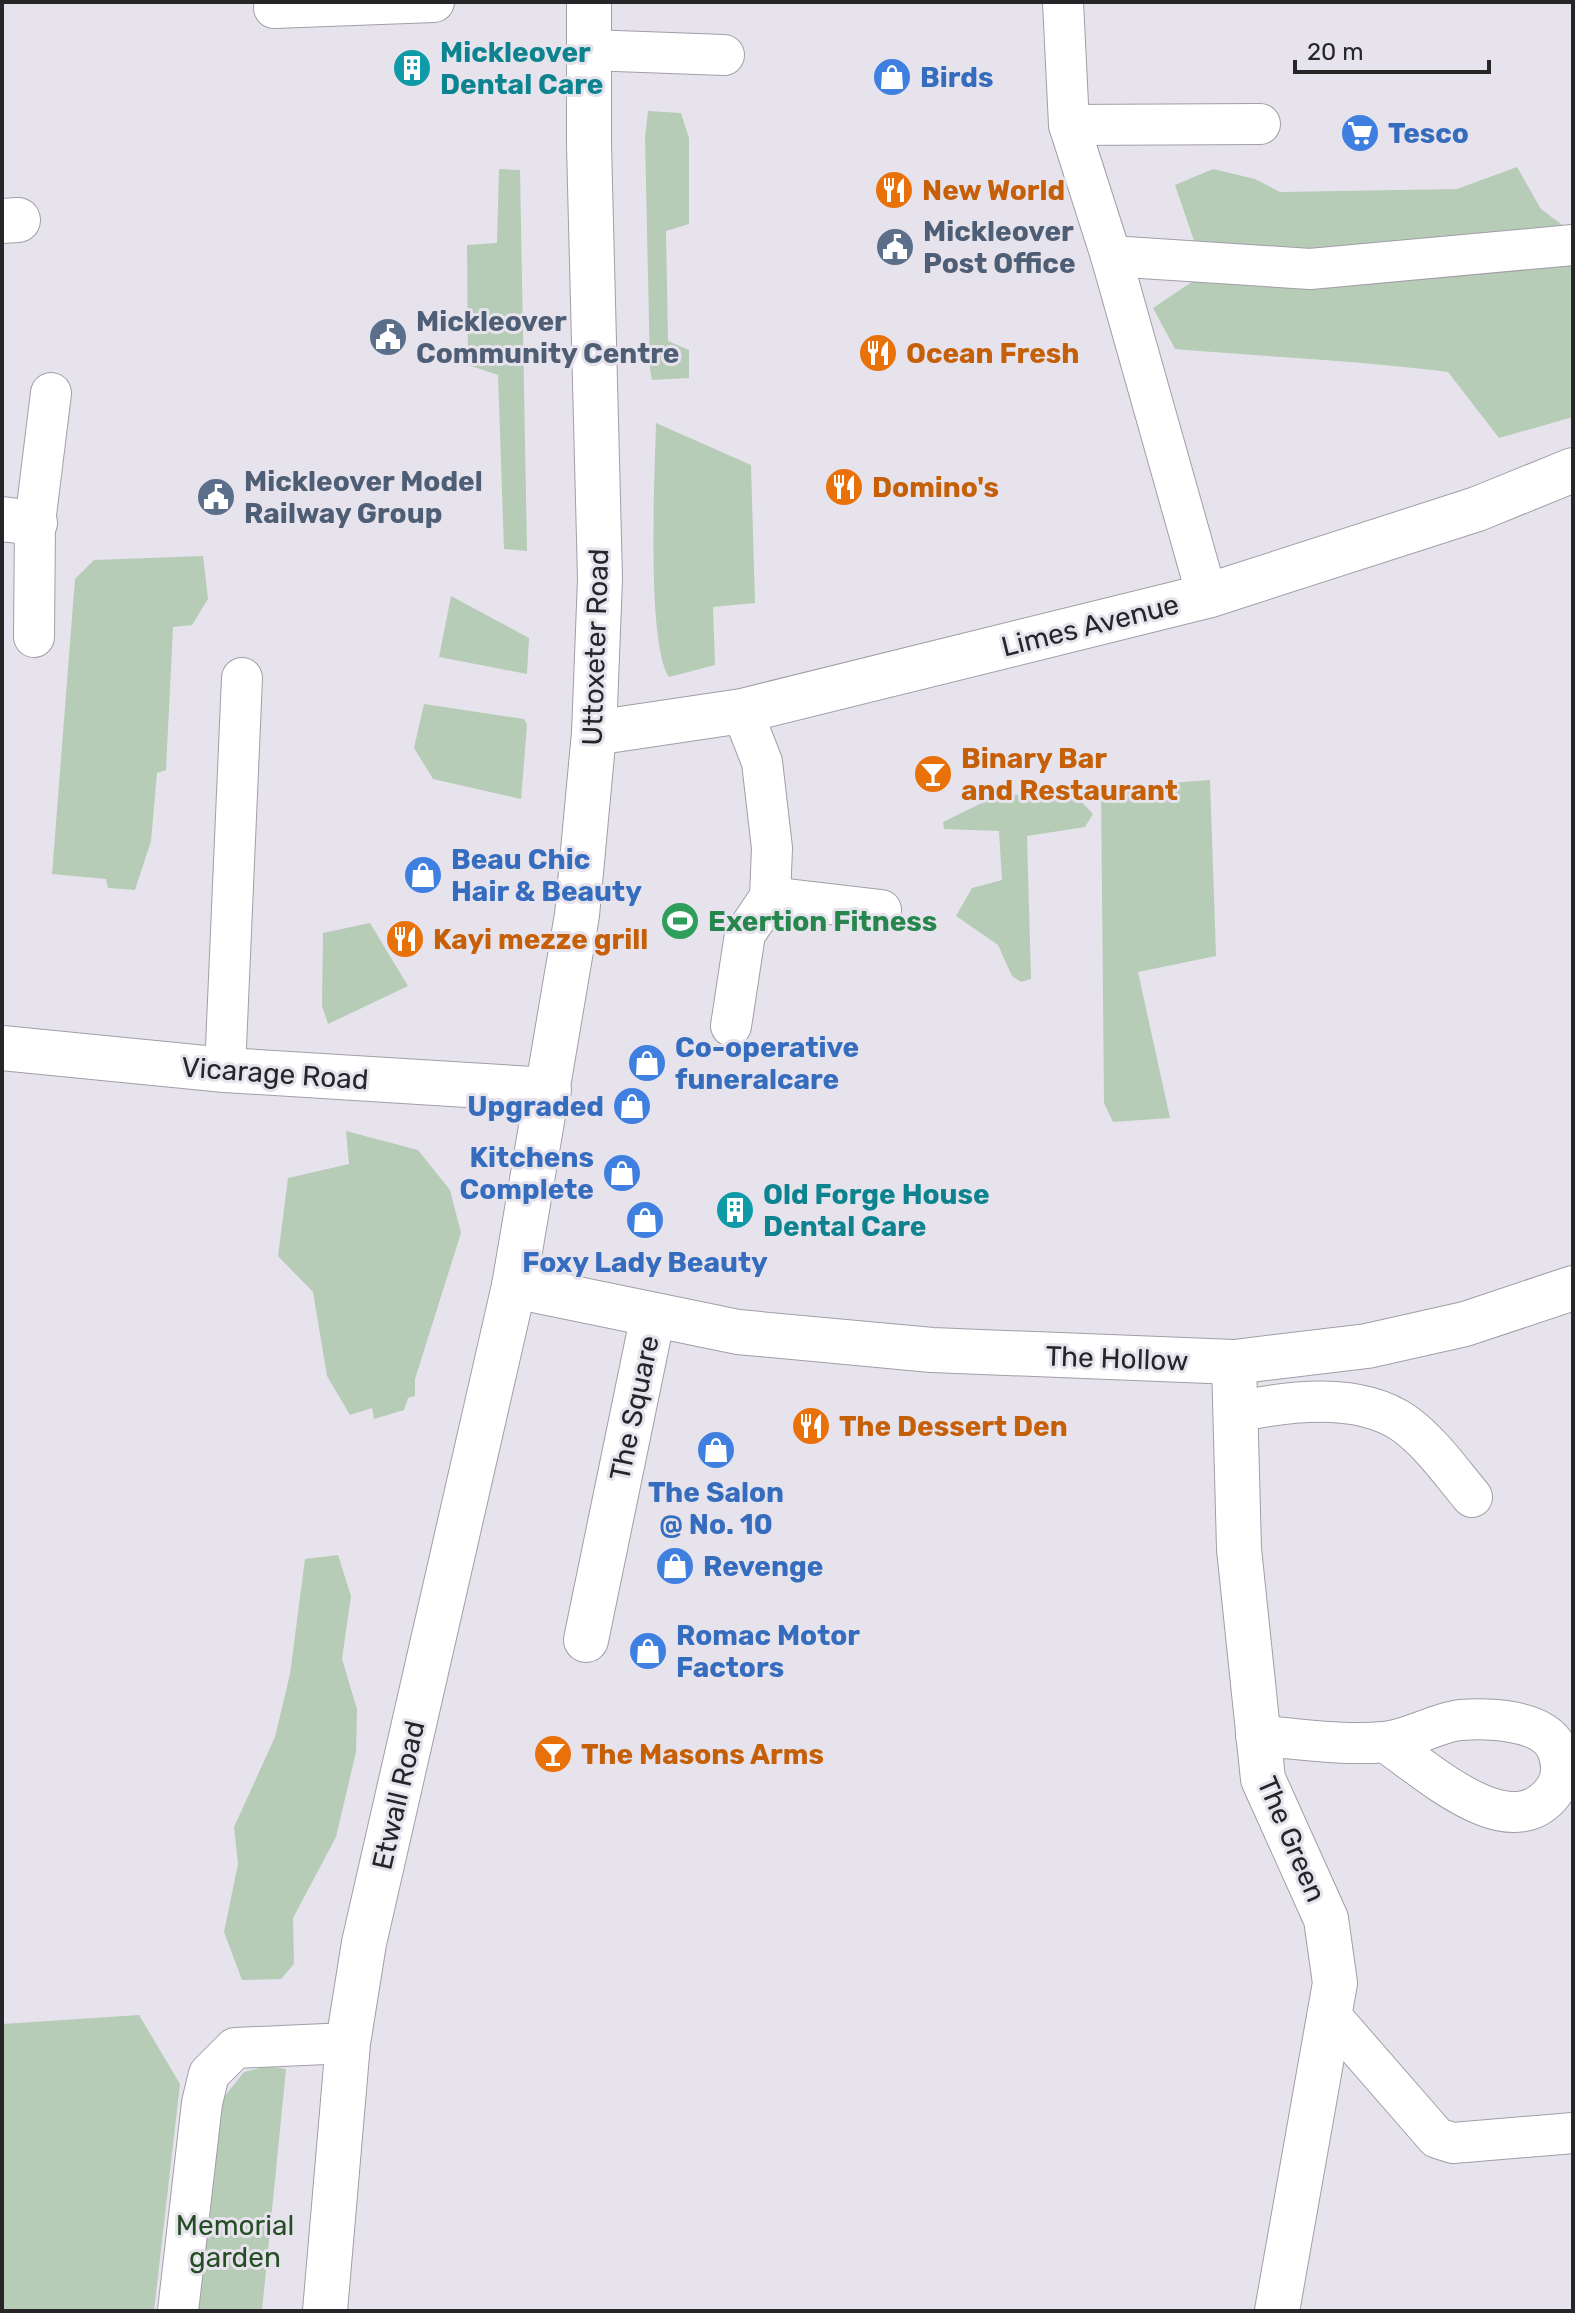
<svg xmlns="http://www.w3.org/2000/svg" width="1575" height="2313" viewBox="0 0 1575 2313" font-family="Rubik,sans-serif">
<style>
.green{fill:#b7ccb6}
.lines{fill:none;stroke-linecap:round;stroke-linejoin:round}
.service-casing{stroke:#a19ea8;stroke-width:42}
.minor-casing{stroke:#a19ea8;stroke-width:46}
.tertiary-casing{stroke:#a19ea8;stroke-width:46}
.service{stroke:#fff;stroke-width:40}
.minor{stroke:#fff;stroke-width:44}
.tertiary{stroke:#fff;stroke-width:44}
.labels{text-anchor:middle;stroke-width:6;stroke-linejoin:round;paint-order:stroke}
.culture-label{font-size:28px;font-weight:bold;fill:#0d838f;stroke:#e6e3ed;text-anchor:start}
.shop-label{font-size:28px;font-weight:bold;fill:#366cbe;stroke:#e6e3ed;text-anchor:start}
.food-label{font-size:28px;font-weight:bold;fill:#c56008;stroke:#e6e3ed;text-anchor:start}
.service-label{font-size:28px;font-weight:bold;fill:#4e5e75;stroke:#e6e3ed;text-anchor:start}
.street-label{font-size:28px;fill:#262528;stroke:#e6e3ed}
.leisure-label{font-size:28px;font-weight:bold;fill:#27864d;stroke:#e6e3ed;text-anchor:start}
.park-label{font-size:28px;fill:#244d24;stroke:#e6e3ed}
</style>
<rect width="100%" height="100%" fill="#e6e3ed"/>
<g class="green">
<path d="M648 111 681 113 689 138V224L666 231 668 341 689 350V378L652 380 650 369 645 137Z"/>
<path d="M1517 167 1541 209 1573 233V417L1499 438 1448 372C1357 360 1266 357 1175 349L1153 308 1205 273 1175 185 1213 169 1255 179 1280 192 1457 189Z"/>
<path d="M499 169 520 170 527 551 504 549 498 375 468 365 467 245 497 243Z"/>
<path d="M656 423 751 465 755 603 713 607 715 665 669 677C646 643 655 473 656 423Z"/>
<path d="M203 556 208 599 192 625 173 627 166 770 157 773 151 841 135 890 108 888 106 879 52 874 75 579 94 560Z"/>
<path d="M451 596 529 638 527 674 439 657Z"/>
<path d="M424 704 524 719 527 725 521 799 433 779 414 748Z"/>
<path d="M1210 780 1216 956 1138 972 1170 1118 1113 1122 1104 1103 1101 788Z"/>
<path d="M1070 790 1093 814 1085 827 1027 836 1031 979 1021 982 1012 976 998 945 956 916 972 888 1002 880 999 831 944 829 943 822 994 797Z"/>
<path d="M370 923 408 986 328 1024 322 1006 323 933Z"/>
<path d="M346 1131 418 1150 450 1190 461 1233 415 1379V1396L408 1398 404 1410 374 1419 372 1408 350 1415 327 1376 313 1292 278 1256 288 1178 349 1164Z"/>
<path d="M338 1555 351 1596 342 1659 357 1709 356 1752 336 1837 293 1918 294 1964 281 1979 242 1980 224 1932 238 1864 234 1827 275 1737 290 1674 305 1559Z"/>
<path d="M139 2015 180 2084 154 2311H2V2024Z"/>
<path d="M268 2066 286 2069 262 2311H193L216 2107 244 2072Z"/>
</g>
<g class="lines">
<g class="service-casing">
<g id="service">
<path d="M1063 2 1069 125 1111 256 1207 596"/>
<path d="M274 8 434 2"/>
<path d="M589 50 724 55"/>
<path d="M1069 125 1260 124"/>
<path d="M1111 256 1310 269 1573 245"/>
<path d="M34 637 35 523 51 393"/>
<path d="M770 897 881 910"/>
<path d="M731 1026 745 934 770 897 772 848 762 762 742 711"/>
<path d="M225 1070 242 678"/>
<path d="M1236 1412C1287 1401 1359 1391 1405 1424 1431 1443 1451 1472 1472 1497"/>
<path d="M1256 1736C1298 1738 1343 1746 1384 1742 1410 1740 1435 1723 1460 1720 1487 1718 1542 1719 1556 1747 1563 1762 1563 1779 1553 1792 1510 1849 1426 1769 1385 1742"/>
<path d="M1329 2014 1437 2138 1453 2143 1573 2133"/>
<path d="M178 2311 202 2103 209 2074 235 2048 348 2043"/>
</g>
</g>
<g class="minor-casing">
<g id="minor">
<path d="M2 221 18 220"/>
<path d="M2 519 35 523"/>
<path d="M594 733 742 711 1207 596 1477 509 1573 470"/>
<path d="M514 1286 738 1332 932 1350 1234 1362 1367 1346 1465 1324 1573 1288"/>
<path d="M1234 1362 1239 1549 1263 1779 1326 1919 1335 1983 1277 2311"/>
<path d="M586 1640 653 1315"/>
</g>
</g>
<g class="tertiary-casing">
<g id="tertiary">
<path d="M2 1048 225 1070 549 1090"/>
<path d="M325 2311 348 2043 364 1943 514 1286 577 915 594 733 600 579 589 145V2"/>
</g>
</g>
<use href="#service" class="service"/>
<use href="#minor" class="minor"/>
<use href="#tertiary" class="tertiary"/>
</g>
<defs>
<g id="building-disc" transform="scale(2)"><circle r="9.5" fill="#0f9aa8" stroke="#e6e3ed"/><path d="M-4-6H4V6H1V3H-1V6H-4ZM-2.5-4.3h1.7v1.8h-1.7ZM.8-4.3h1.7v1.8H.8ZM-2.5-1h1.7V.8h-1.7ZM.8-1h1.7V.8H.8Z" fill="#fff"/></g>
<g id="shop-disc" transform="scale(2)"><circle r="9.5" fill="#3f7fe0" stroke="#e6e3ed"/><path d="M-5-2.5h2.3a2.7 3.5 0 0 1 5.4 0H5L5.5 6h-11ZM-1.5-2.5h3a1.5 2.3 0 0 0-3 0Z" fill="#fff"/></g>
<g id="supermarket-disc" transform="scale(2)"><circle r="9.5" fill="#3f7fe0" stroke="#e6e3ed"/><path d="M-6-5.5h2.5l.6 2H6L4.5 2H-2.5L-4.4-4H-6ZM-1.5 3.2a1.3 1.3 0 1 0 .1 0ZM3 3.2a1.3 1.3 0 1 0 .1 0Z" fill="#fff"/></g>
<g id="restaurant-disc" transform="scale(2)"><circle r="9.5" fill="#e8710a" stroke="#e6e3ed"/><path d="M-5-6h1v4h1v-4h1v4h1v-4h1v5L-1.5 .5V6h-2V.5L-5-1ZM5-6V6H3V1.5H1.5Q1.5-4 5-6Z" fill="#fff"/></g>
<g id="civic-disc" transform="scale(2)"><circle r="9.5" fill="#5c6f8a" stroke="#e6e3ed"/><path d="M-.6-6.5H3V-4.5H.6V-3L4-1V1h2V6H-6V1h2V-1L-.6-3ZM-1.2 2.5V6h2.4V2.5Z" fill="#fff"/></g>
<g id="bar-disc" transform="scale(2)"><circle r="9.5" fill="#e8710a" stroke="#e6e3ed"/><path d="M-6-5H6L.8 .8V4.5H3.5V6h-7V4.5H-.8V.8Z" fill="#fff"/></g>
<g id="stadium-disc" transform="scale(2)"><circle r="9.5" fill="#2e9e5b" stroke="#e6e3ed"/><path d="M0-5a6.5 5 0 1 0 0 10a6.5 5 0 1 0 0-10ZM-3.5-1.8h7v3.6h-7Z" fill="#fff"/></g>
</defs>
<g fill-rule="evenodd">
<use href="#building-disc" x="412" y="68"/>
<use href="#shop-disc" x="892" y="77"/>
<use href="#supermarket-disc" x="1360" y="133"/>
<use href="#restaurant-disc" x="894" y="190"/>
<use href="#civic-disc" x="895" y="247"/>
<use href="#civic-disc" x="388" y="337"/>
<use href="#restaurant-disc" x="878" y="353"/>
<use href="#restaurant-disc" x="844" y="487"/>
<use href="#civic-disc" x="216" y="497"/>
<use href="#bar-disc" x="933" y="774"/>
<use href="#shop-disc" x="423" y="875"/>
<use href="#stadium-disc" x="680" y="921"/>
<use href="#restaurant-disc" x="405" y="939"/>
<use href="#shop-disc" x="647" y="1063"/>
<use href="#shop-disc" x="632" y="1106"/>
<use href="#shop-disc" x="622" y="1173"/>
<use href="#building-disc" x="735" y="1210"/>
<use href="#shop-disc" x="645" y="1220"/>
<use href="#restaurant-disc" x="811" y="1426"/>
<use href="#shop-disc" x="716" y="1450"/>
<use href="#shop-disc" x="675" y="1566"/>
<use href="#shop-disc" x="648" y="1651"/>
<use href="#bar-disc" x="553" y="1754"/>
</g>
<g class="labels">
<g class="culture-label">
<text x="440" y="62">Mickleover<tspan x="440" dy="32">Dental Care</tspan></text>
<text x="763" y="1204">Old Forge House<tspan x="763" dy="32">Dental Care</tspan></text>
</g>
<g class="shop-label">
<text x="920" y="87">Birds</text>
<text x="1388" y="143">Tesco</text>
<text x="451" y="869">Beau Chic<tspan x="451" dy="32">Hair &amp; Beauty</tspan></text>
<text x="675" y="1057">Co-operative<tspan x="675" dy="32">funeralcare</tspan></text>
<text x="604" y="1116" text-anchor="end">Upgraded</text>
<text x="594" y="1167" text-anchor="end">Kitchens<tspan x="594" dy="32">Complete</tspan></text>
<text x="645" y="1272" text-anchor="middle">Foxy Lady Beauty</text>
<text x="716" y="1502" text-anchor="middle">The Salon<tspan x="716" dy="32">@ No. 10</tspan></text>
<text x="703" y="1576">Revenge</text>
<text x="676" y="1645">Romac Motor<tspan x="676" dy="32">Factors</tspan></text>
</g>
<g class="food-label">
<text x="922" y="200">New World</text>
<text x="906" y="363">Ocean Fresh</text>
<text x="872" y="497">Domino's</text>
<text x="961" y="768">Binary Bar<tspan x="961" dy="32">and Restaurant</tspan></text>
<text x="433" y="949">Kayi mezze grill</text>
<text x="839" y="1436">The Dessert Den</text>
<text x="581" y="1764">The Masons Arms</text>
</g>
<g class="service-label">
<text x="923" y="241">Mickleover<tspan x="923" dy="32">Post Office</tspan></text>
<text x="416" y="331">Mickleover<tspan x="416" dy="32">Community Centre</tspan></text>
<text x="244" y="491">Mickleover Model<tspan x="244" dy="32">Railway Group</tspan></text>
</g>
<g class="street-label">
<text transform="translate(1090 625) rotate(-14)" y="10">Limes Avenue</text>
<text transform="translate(595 647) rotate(-88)" y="10">Uttoxeter Road</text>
<text transform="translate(275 1073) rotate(4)" y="10">Vicarage Road</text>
<text transform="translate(1117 1358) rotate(2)" y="10">The Hollow</text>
<text transform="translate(634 1408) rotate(-78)" y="10">The Square</text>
<text transform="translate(398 1795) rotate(-77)" y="10">Etwall Road</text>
<text transform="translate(1292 1839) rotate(67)" y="10">The Green</text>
</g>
<g class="leisure-label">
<text x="708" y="931">Exertion Fitness</text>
</g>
<g class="park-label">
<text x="235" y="2235">Memorial<tspan x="235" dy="32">garden</tspan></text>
</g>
</g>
<rect width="1575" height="2313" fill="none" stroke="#262528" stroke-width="8"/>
<path d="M1295 60v12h194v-12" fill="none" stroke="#262528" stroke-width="4"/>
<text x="1307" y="60" font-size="24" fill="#262528" stroke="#e6e3ed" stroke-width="6" paint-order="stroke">20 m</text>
</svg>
